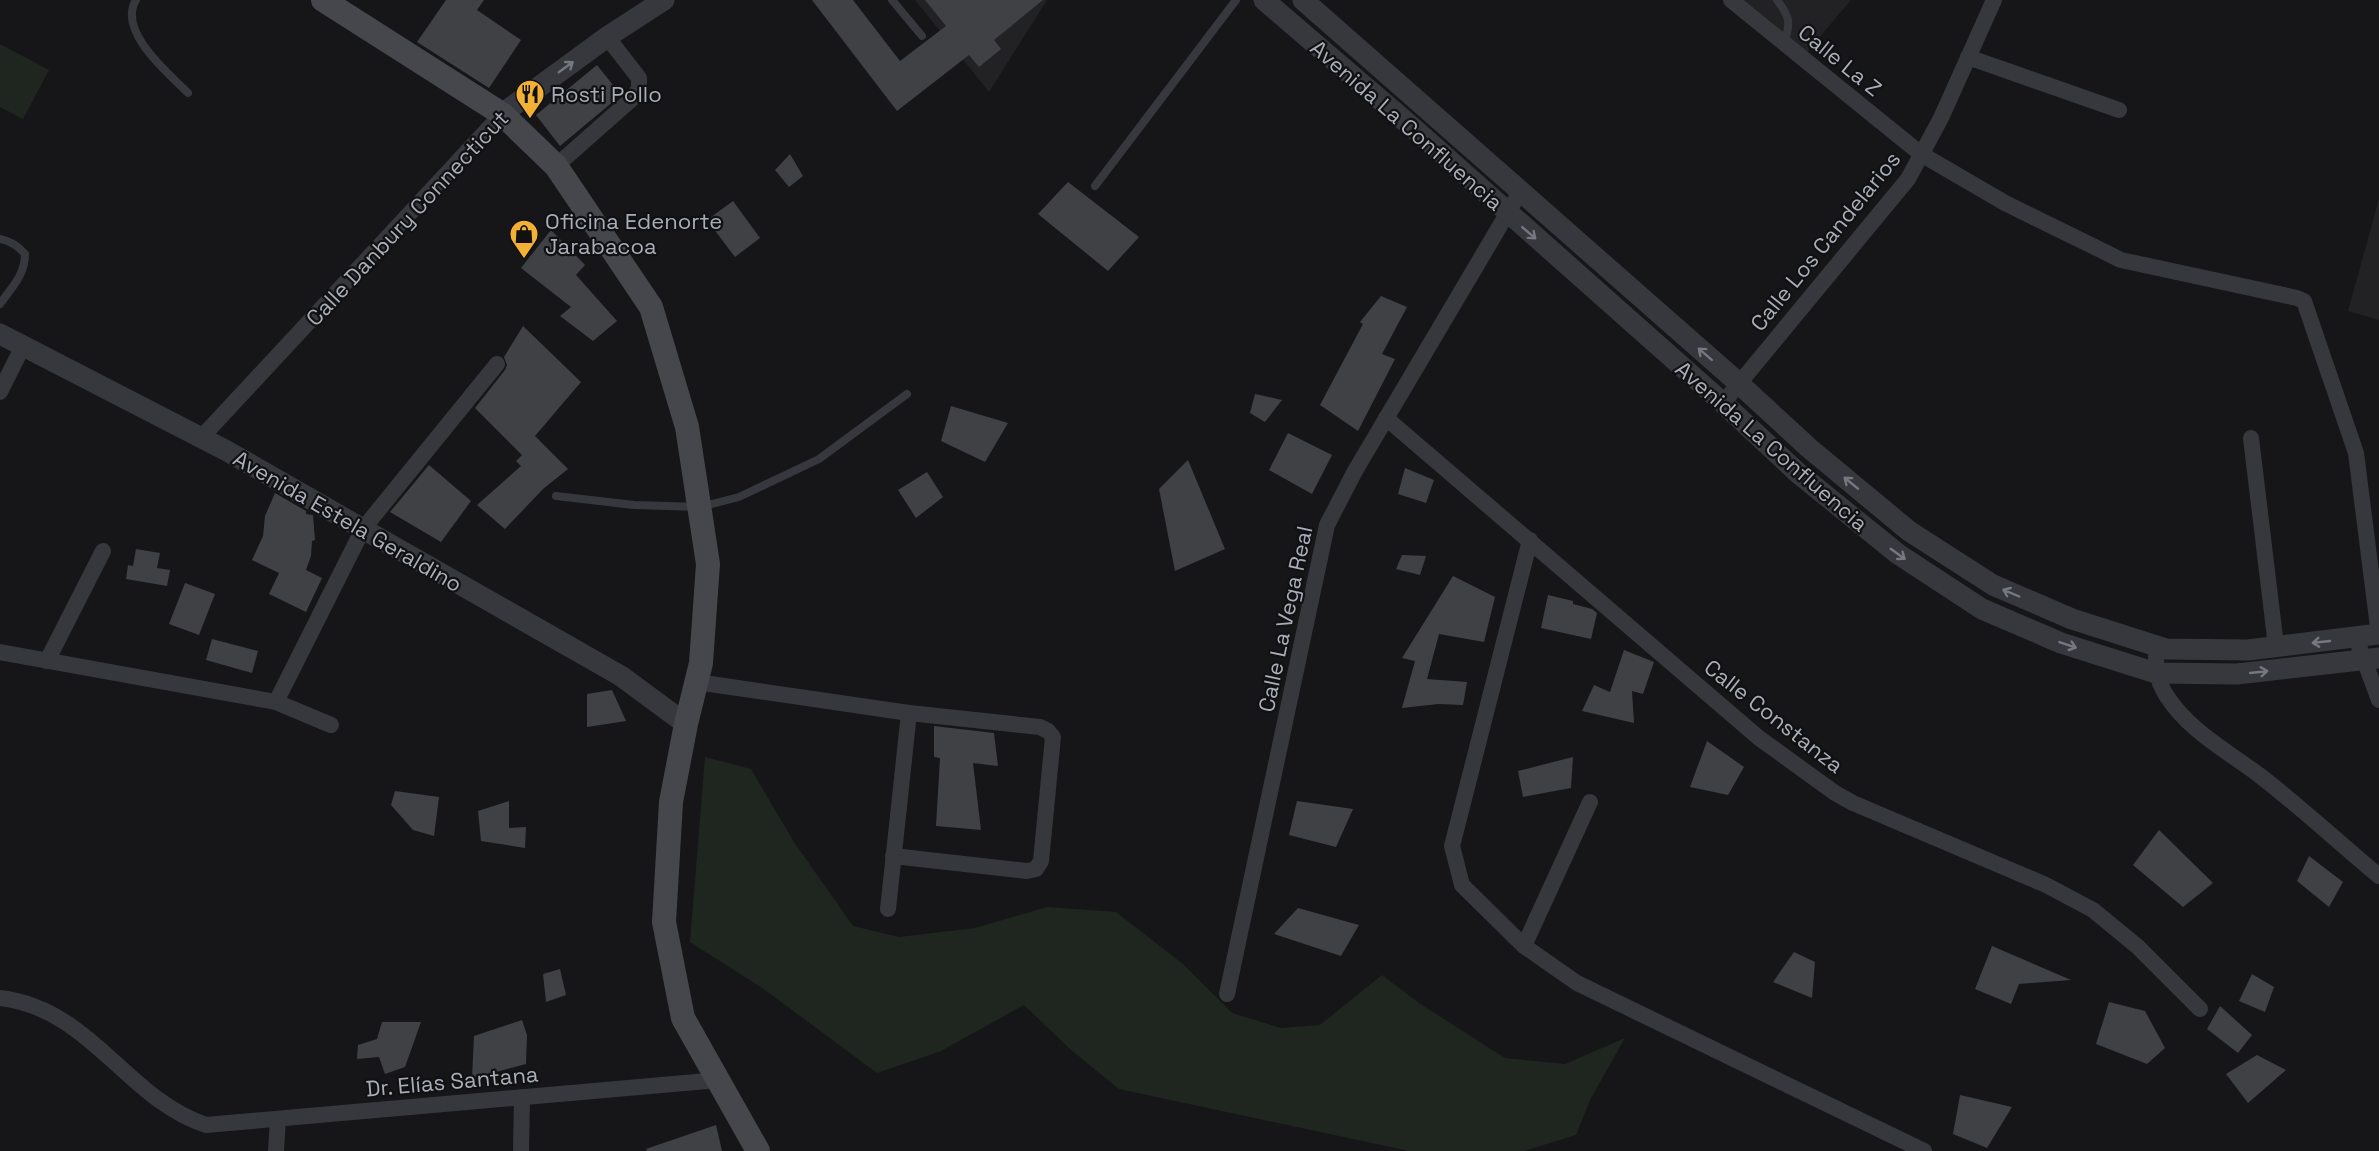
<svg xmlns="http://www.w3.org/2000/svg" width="2379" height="1151" viewBox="0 0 2379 1151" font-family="'Space Grotesk',sans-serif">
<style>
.built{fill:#222225}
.green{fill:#1e261f}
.building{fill:#404145}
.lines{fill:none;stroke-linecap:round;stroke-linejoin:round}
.service{stroke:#37383d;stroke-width:8}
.minor{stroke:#37383d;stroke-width:16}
.tertiary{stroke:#37383d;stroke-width:21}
.secondary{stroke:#45474d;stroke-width:24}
.oneway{stroke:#757881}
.labels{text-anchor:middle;stroke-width:4.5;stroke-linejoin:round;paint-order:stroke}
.street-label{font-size:22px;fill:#a8adb8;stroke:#111113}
.poi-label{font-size:22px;fill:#a8adb8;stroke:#111113;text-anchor:start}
</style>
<rect width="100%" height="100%" fill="#161618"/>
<g class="built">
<path d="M915 0H1047L989 92Z"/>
<path d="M1743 0H1851L1807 52Z"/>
<path d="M2379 199V320L2348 311Z"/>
</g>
<g class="green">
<path d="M0 44 49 70 23 119 0 107Z"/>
<path d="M705 757 751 769 794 842 853 926 899 937 975 928 1047 907 1116 912 1183 964 1232 1013 1281 1028 1320 1025 1382 975 1419 1003 1505 1058 1565 1064 1625 1038 1590 1100 1576 1135 1524 1151H1409L1119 1089 1071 1050 1024 1005 941 1051 877 1073 765 990 690 942Z"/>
</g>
<g class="building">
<path d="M446 0H484L477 10 521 40 489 88 417 42Z"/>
<path d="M812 0H853L900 61 946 26 925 0H1043L994 40 1001 49 979 67 969 55 897 111Z"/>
<path d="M597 65 621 95 560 146 536 115Z"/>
<path d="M790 154 803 176 789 187 775 170Z"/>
<path d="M1068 182 1139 237 1108 271 1038 214Z"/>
<path d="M733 201 760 238 735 257 707 220Z"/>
<path d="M551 230 585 265 576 275 617 321 593 341 560 316 571 307 521 268Z"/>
<path d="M1381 296 1407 307 1382 354 1395 359 1358 431 1320 405 1363 324 1360 322Z"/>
<path d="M523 326 581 382 535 436 568 469 543 489 505 529 477 505 521 466 516 461 522 455 475 408 505 370 507 365 504 357Z"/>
<path d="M1255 394 1282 400 1265 422 1250 413Z"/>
<path d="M951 406 1008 423 985 462 941 441Z"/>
<path d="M1288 433 1332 455 1312 494 1269 470Z"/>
<path d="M1188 460 1225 549 1175 571 1159 489Z"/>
<path d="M429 465 471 501 441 542 390 512Z"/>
<path d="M1405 468 1434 480 1426 503 1398 494Z"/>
<path d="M927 472 943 497 916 518 898 490Z"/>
<path d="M275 493 306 511V514L313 515 315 540 312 541 311 556 306 570 322 578 306 612 269 594 279 573 252 560 263 536 265 516Z"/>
<path d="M136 549 160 553 157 568 170 570 167 586 126 579 128 565 133 566Z"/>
<path d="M1402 555 1426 556 1420 575 1396 569Z"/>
<path d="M1453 576 1495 597 1484 642 1439 634 1427 679 1467 682 1463 705 1438 704 1402 708 1415 661 1402 658Z"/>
<path d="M185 583 215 594 199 635 169 624Z"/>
<path d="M1548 595 1573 601V604L1592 609 1597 613 1591 639 1541 628Z"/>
<path d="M212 639 258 651 252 673 206 660Z"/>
<path d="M1624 650 1654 662 1643 694 1632 691 1634 723 1582 711 1594 685 1610 692Z"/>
<path d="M612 690 626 721 587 727V694Z"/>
<path d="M934 726 994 733 998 766 973 763 981 830 936 826 940 758 934 757Z"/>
<path d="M1707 741 1744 767 1728 795 1690 787Z"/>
<path d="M1573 757 1571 788 1523 797 1518 771Z"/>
<path d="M395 791 439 797 434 836 413 830 391 805Z"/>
<path d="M509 801V828L526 827 525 848 481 841 478 811Z"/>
<path d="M1297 801 1353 809 1336 847 1289 835Z"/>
<path d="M2159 830 2213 883 2183 907 2133 865Z"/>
<path d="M2309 856 2343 882 2329 907 2297 881Z"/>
<path d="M1298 908 1359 925 1341 956 1274 934Z"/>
<path d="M1992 946 2071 980 2019 984 2011 1004 1975 989Z"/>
<path d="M1794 952 1815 962 1812 998 1773 982Z"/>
<path d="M560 969 566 995 546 1002 543 974Z"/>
<path d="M2252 974 2274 987 2265 1012 2239 1001Z"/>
<path d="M2109 1002 2145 1011 2165 1048 2147 1064 2096 1044Z"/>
<path d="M2220 1006 2252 1035 2238 1053 2207 1029Z"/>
<path d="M522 1020 527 1035 526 1064 472 1078 474 1036Z"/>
<path d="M382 1022H421L405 1067 385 1074 379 1057 357 1059 358 1045 377 1039Z"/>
<path d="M2257 1055 2286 1070 2248 1103 2226 1074Z"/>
<path d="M1960 1095 2012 1107 1987 1148 1953 1134Z"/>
<path d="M716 1125 722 1151H647L646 1149Z"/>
</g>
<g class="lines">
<g class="service">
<path d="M136 0C117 31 168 73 188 93"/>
<path d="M892 0 922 36"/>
<path d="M1777 0C1790 17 1791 23 1784 43"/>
<path d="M1095 186 1236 0"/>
<path d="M0 239C10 241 18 246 25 254 25 275 12 287 0 304"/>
<path d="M556 496 634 505 700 507 739 497 819 459 907 394"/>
</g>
<g class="minor">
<path d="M1731 0 1921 154 2005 203 2121 260 2297 298 2304 301 2356 453 2379 635"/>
<path d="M1968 57 2119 110"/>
<path d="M556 166 634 97 639 88V78L607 37"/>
<path d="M0 392 23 346"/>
<path d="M1723 403 1908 179 1941 118 1994 0"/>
<path d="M1386 418 1759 738 1835 793 1853 803 2046 885 2093 910 2138 947 2200 1009"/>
<path d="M2251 438 2276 646"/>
<path d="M200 439 502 114"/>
<path d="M1530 540 1452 846 1462 885 1524 946 1577 983 1924 1151"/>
<path d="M2356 638 2379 700"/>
<path d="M2156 646C2156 667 2155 677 2166 695 2189 731 2226 750 2259 775 2301 807 2339 843 2379 876"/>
<path d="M0 652 276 702 331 725"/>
<path d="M47 661 103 551"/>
<path d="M697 682 909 713 1040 727 1048 731 1053 737 1041 861 1036 869 1027 871 893 856"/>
<path d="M276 702 363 529 497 364"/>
<path d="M888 909 909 713"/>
<path d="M1524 946 1590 802"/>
<path d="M1227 994 1327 525 1355 471 1520 192"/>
<path d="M0 998C92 1009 125 1098 206 1125L719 1080"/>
<path d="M276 1151 278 1119"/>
<path d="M521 1151 522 1097"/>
</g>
<g class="tertiary">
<path d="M1264 0 1412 127 1723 403 1798 473 1898 554 1982 609 2061 643 2156 673 2237 674 2379 658"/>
<path d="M1303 0 1734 379 1809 448 1909 531 1993 585 2072 619 2166 649 2248 650 2379 634"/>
<path d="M502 114 607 37 664 0"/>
<path d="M0 334 227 451 363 529 621 676 686 724"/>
</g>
<path class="secondary" d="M323 0 502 114 556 166 651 307 687 427 708 564 701 663 686 724 671 802 664 922 683 1018 758 1151"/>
</g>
<defs><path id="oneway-shaft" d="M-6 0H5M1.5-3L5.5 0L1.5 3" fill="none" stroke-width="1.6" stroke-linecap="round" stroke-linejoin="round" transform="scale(1.5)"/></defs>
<g class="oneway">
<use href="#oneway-shaft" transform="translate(566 67) rotate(-36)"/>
<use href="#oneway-shaft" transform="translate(1529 233) rotate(41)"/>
<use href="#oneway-shaft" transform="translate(1705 354) rotate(-139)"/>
<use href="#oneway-shaft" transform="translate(1851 483) rotate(-141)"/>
<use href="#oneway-shaft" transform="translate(1898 554) rotate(36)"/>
<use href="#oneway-shaft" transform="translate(2011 593) rotate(-157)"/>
<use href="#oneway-shaft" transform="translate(2321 642) rotate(174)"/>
<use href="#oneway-shaft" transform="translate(2068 645) rotate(19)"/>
<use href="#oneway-shaft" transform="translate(2259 672) rotate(-6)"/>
</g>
<defs>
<g id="restaurant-pin" transform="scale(1.5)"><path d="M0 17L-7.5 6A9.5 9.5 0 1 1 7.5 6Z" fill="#f2b134" stroke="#111113"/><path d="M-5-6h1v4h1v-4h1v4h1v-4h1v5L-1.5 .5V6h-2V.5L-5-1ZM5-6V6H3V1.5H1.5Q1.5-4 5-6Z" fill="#111"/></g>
<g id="shop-pin" transform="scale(1.5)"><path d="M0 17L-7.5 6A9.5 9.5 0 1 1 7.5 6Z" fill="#f2b134" stroke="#111113"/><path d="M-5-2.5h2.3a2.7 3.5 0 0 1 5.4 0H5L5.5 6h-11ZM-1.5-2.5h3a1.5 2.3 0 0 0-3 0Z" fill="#111"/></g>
</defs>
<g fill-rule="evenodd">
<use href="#restaurant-pin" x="530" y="94"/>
<use href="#shop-pin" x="524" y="234"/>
</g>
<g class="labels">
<g class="street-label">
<text transform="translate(1840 60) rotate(39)" y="8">Calle La Z</text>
<text transform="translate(1407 125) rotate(41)" y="8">Avenida La Confluencia</text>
<text transform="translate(407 218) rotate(-47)" y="8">Calle Danbury Connecticut</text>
<text transform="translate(1825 241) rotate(-51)" y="8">Calle Los Candelarios</text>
<text transform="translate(1772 446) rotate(41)" y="8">Avenida La Confluencia</text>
<text transform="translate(348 521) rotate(30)" y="8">Avenida Estela Geraldino</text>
<text transform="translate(1285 619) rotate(-78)" y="8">Calle La Vega Real</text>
<text transform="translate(1774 716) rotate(38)" y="8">Calle Constanza</text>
<text transform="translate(452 1081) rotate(-5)" y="8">Dr. Elías Santana</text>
</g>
<g class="poi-label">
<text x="551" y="102">Rosti Pollo</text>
<text x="545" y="229">Oficina Edenorte<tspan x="545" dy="25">Jarabacoa</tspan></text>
</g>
</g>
</svg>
